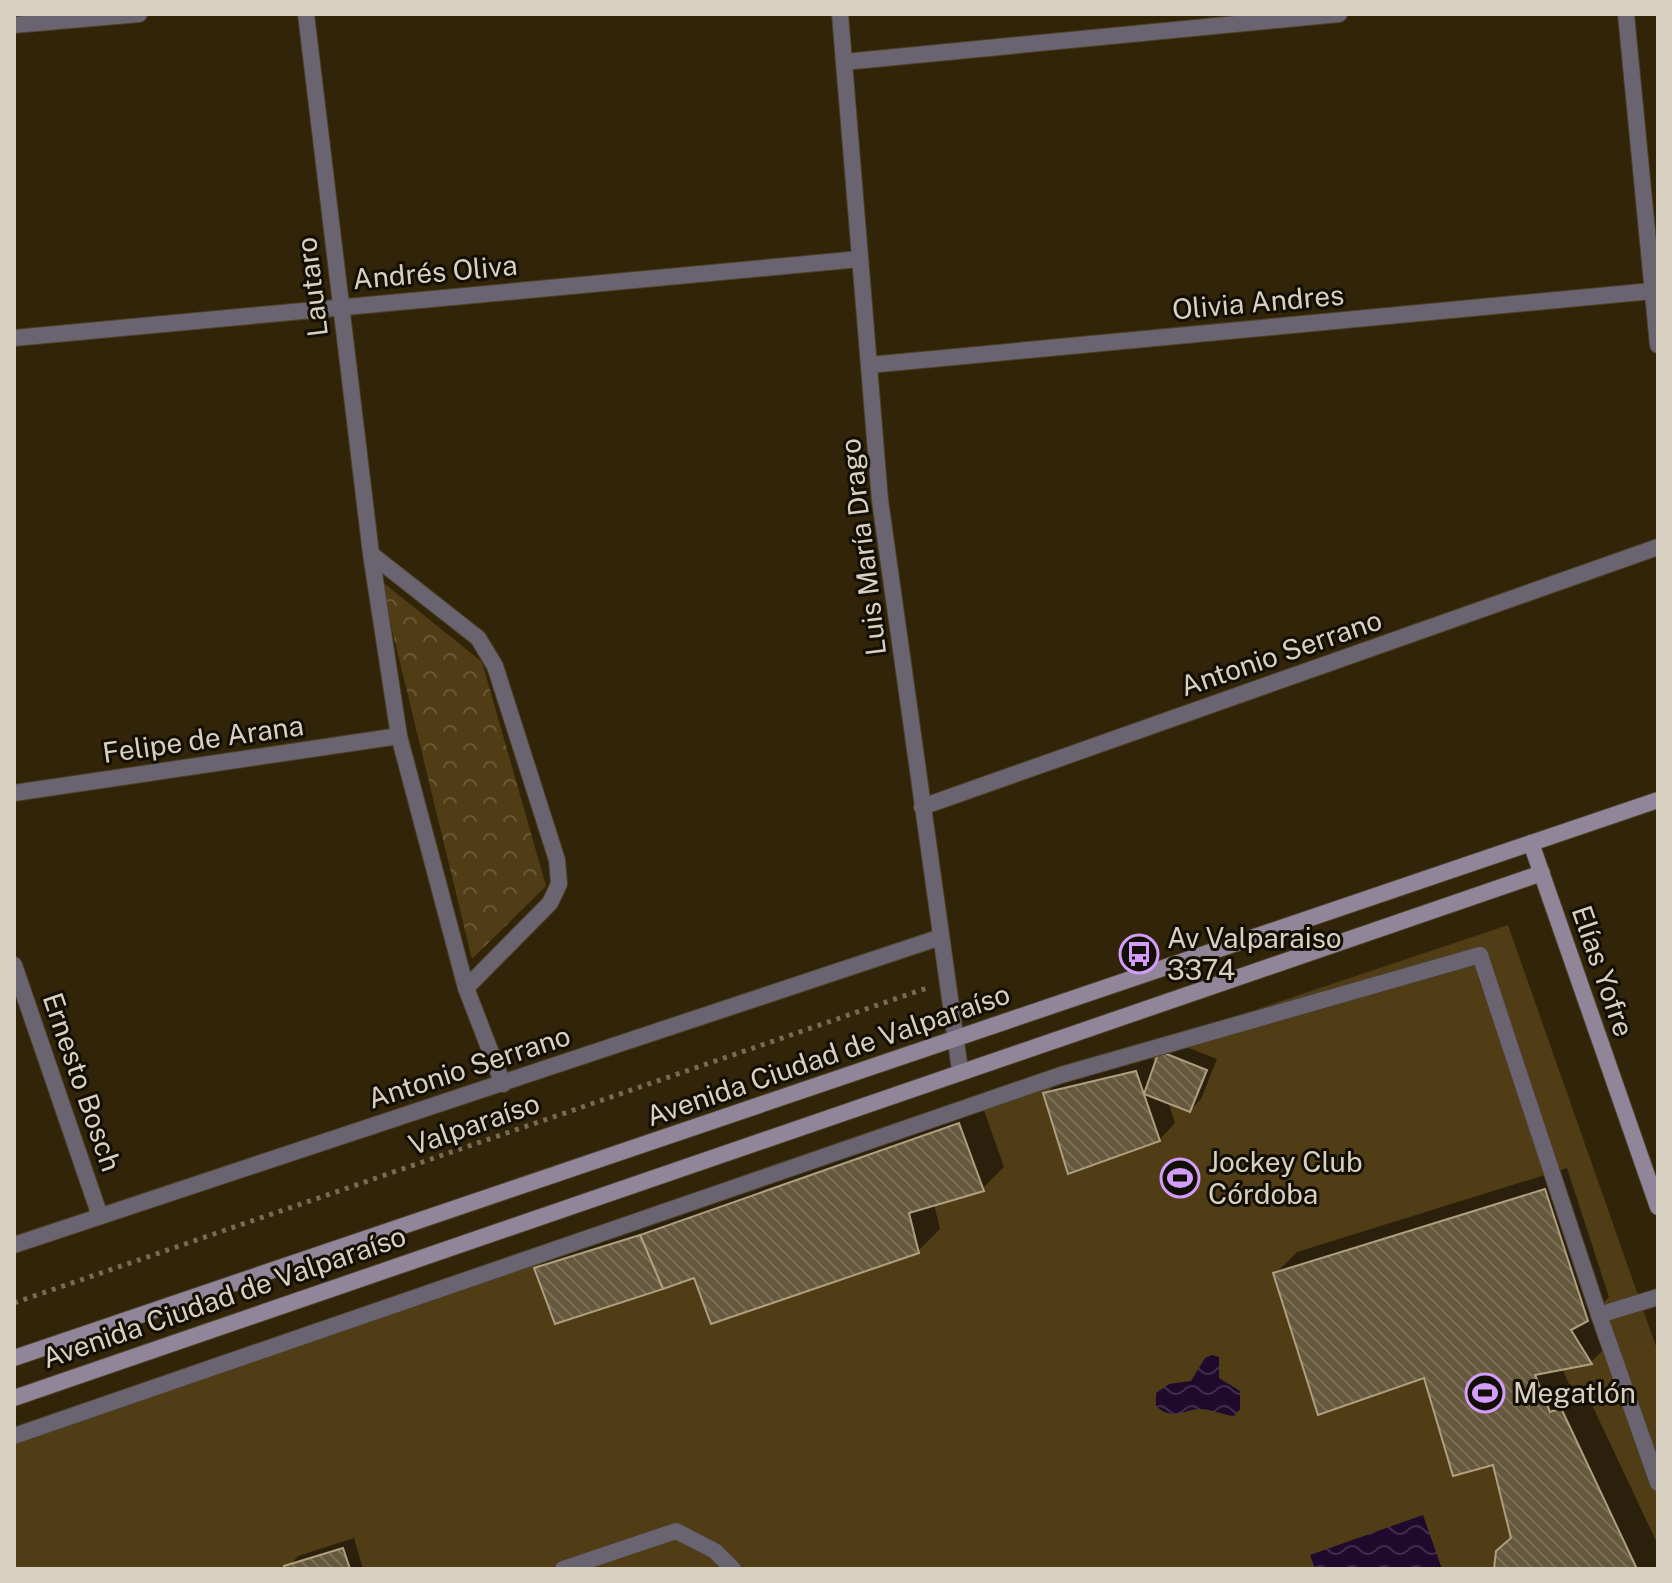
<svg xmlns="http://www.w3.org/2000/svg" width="1672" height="1583" viewBox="0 0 1672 1583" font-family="'Public Sans',sans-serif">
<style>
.park{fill:url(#park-crowns)}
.pitch{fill:#503d15}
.water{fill:url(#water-waves)}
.shadow{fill:#0007}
.building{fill:url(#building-back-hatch);stroke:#af9f81;stroke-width:2}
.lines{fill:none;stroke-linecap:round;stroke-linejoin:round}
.street-casing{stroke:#4c4026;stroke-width:18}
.secondary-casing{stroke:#4c4026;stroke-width:18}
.path{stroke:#766b55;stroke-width:5;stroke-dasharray:4 6;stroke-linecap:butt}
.street{stroke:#6a6370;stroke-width:16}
.secondary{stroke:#908599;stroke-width:16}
.labels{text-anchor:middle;stroke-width:6;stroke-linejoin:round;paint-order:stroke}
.street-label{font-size:28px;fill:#d8d0c1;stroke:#140f04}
.poi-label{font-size:28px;fill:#d8d0c1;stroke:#140f04;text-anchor:start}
</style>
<defs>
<pattern id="park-crowns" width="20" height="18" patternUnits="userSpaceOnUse" patternTransform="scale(2)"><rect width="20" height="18" fill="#503d15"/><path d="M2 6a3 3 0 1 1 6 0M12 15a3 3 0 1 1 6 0" fill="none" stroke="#685835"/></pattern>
<pattern id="water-waves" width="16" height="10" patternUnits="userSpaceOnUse" patternTransform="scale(2)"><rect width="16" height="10" fill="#1f0a2e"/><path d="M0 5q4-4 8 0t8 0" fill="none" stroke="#3f2d4a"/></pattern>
<pattern id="building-back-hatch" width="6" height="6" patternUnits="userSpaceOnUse" patternTransform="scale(2)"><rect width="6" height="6" fill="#66583c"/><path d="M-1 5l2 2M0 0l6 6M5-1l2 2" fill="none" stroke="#7b6f56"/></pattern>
</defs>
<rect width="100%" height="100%" fill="#312408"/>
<path class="park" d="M380 580 482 662 546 886 472 959Z"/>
<path class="pitch" d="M1508 925 1658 1352V1569H14V1436L1061 1075Z"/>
<g class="water">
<path d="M1212 1355 1219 1357V1378L1240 1391V1409L1234 1416C1223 1415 1211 1409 1201 1409 1184 1409 1173 1422 1156 1406V1393L1169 1384 1191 1381 1205 1358Z"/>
<path d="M1423 1515 1442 1569H1315L1310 1555Z"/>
</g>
<g class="shadow">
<path d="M1171 1041 1217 1059 1201 1099 1190 1110 1168 1101 1175 1123 1159 1140 1046 1094 1062 1077 1152 1056 1156 1066Z"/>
<path d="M981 1102 1004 1167 982 1189 934 1204 940 1229 918 1251 696 1275 536 1269 553 1252Z"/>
<path d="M1567 1168 1609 1297 1595 1311 1613 1340 1591 1362 1562 1368 1572 1391 1584 1388 1658 1545V1569H1496L1513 1537 1495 1462 1425 1376 1275 1274 1297 1252Z"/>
<path d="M354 1538 363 1569H287L298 1556Z"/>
</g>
<g class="building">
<path d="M1159 1051 1207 1070 1190 1112 1144 1094Z"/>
<path d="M1136 1071 1160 1141 1068 1174 1043 1093Z"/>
<path d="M959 1123 984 1191 909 1213 919 1253 711 1324 694 1278 663 1289 640 1235Z"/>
<path d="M1545 1189 1588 1321 1571 1330 1592 1364 1535 1375 1550 1412 1561 1408 1637 1569H1494L1496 1551 1511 1538 1493 1465 1453 1476 1424 1378 1318 1415 1273 1273Z"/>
<path d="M640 1235 663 1289 555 1324 534 1268Z"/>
<path d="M343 1548 350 1569H285L284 1566Z"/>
</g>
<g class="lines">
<g class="street-casing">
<g id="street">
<path d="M306 14 371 554 399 736 466 988 503 1084"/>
<path d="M840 14 880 500 960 1070"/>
<path d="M1626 14 1658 345"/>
<path d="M14 25 139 14"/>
<path d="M844 62 1339 14"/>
<path d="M14 338 860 259"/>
<path d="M869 365 1652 291"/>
<path d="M371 554 478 638 495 666 557 860 559 884 550 903 466 988"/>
<path d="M14 793 399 736"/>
<path d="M922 807 1658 547"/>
<path d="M14 965 100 1216"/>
<path d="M14 1245 941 937"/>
<path d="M1658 1297 1599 1315 1658 1483"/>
<path d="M14 1436 1061 1075 1480 955 1599 1315"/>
<path d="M563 1569 676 1531 715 1551 733 1569"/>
</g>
</g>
<g class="secondary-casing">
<g id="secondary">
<path d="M1531 843 1658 1207"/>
<path d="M14 1358 1658 800"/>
<path d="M14 1398 1542 873"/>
</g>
</g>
<path class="path" d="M14 1303 927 988"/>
<use href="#street" class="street"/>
<use href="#secondary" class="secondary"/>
</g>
<defs>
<g id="bus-ring" transform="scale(2)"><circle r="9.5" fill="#140f04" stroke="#d29dfd" stroke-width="1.5"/><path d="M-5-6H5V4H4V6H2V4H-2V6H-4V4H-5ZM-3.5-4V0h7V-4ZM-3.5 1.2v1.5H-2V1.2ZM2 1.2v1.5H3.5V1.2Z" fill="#d29dfd"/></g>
<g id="stadium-ring" transform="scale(2)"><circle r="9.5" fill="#140f04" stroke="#d29dfd" stroke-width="1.5"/><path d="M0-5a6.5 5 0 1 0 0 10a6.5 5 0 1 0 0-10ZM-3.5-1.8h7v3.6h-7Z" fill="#d29dfd"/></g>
</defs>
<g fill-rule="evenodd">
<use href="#bus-ring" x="1139" y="954"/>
<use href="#stadium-ring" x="1180" y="1178"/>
<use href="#stadium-ring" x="1485" y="1393"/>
</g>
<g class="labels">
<g class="street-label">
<text transform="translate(435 272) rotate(-5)" y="10">Andrés Oliva</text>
<text transform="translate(312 287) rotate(-97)" y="10">Lautaro</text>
<text transform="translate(1258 302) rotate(-5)" y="10">Olivia Andres</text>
<text transform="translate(863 547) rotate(-97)" y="10">Luis María Drago</text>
<text transform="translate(1281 653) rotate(-19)" y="10">Antonio Serrano</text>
<text transform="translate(203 739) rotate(-8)" y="10">Felipe de Arana</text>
<text transform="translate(1603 971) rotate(71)" y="10">Elías Yofre</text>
<text transform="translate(828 1055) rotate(-19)" y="10">Avenida Ciudad de Valparaíso</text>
<text transform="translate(469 1067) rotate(-18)" y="10">Antonio Serrano</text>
<text transform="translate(82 1082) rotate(71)" y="10">Ernesto Bosch</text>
<text transform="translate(474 1124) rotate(-19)" y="10">Valparaíso</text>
<text transform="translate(224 1297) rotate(-19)" y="10">Avenida Ciudad de Valparaíso</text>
</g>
<g class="poi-label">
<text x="1167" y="948">Av Valparaiso<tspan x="1167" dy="32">3374</tspan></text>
<text x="1208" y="1172">Jockey Club<tspan x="1208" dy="32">Córdoba</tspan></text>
<text x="1513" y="1403">Megatlón</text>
</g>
</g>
<rect width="1672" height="1583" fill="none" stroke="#d8d0c1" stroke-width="32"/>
</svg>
